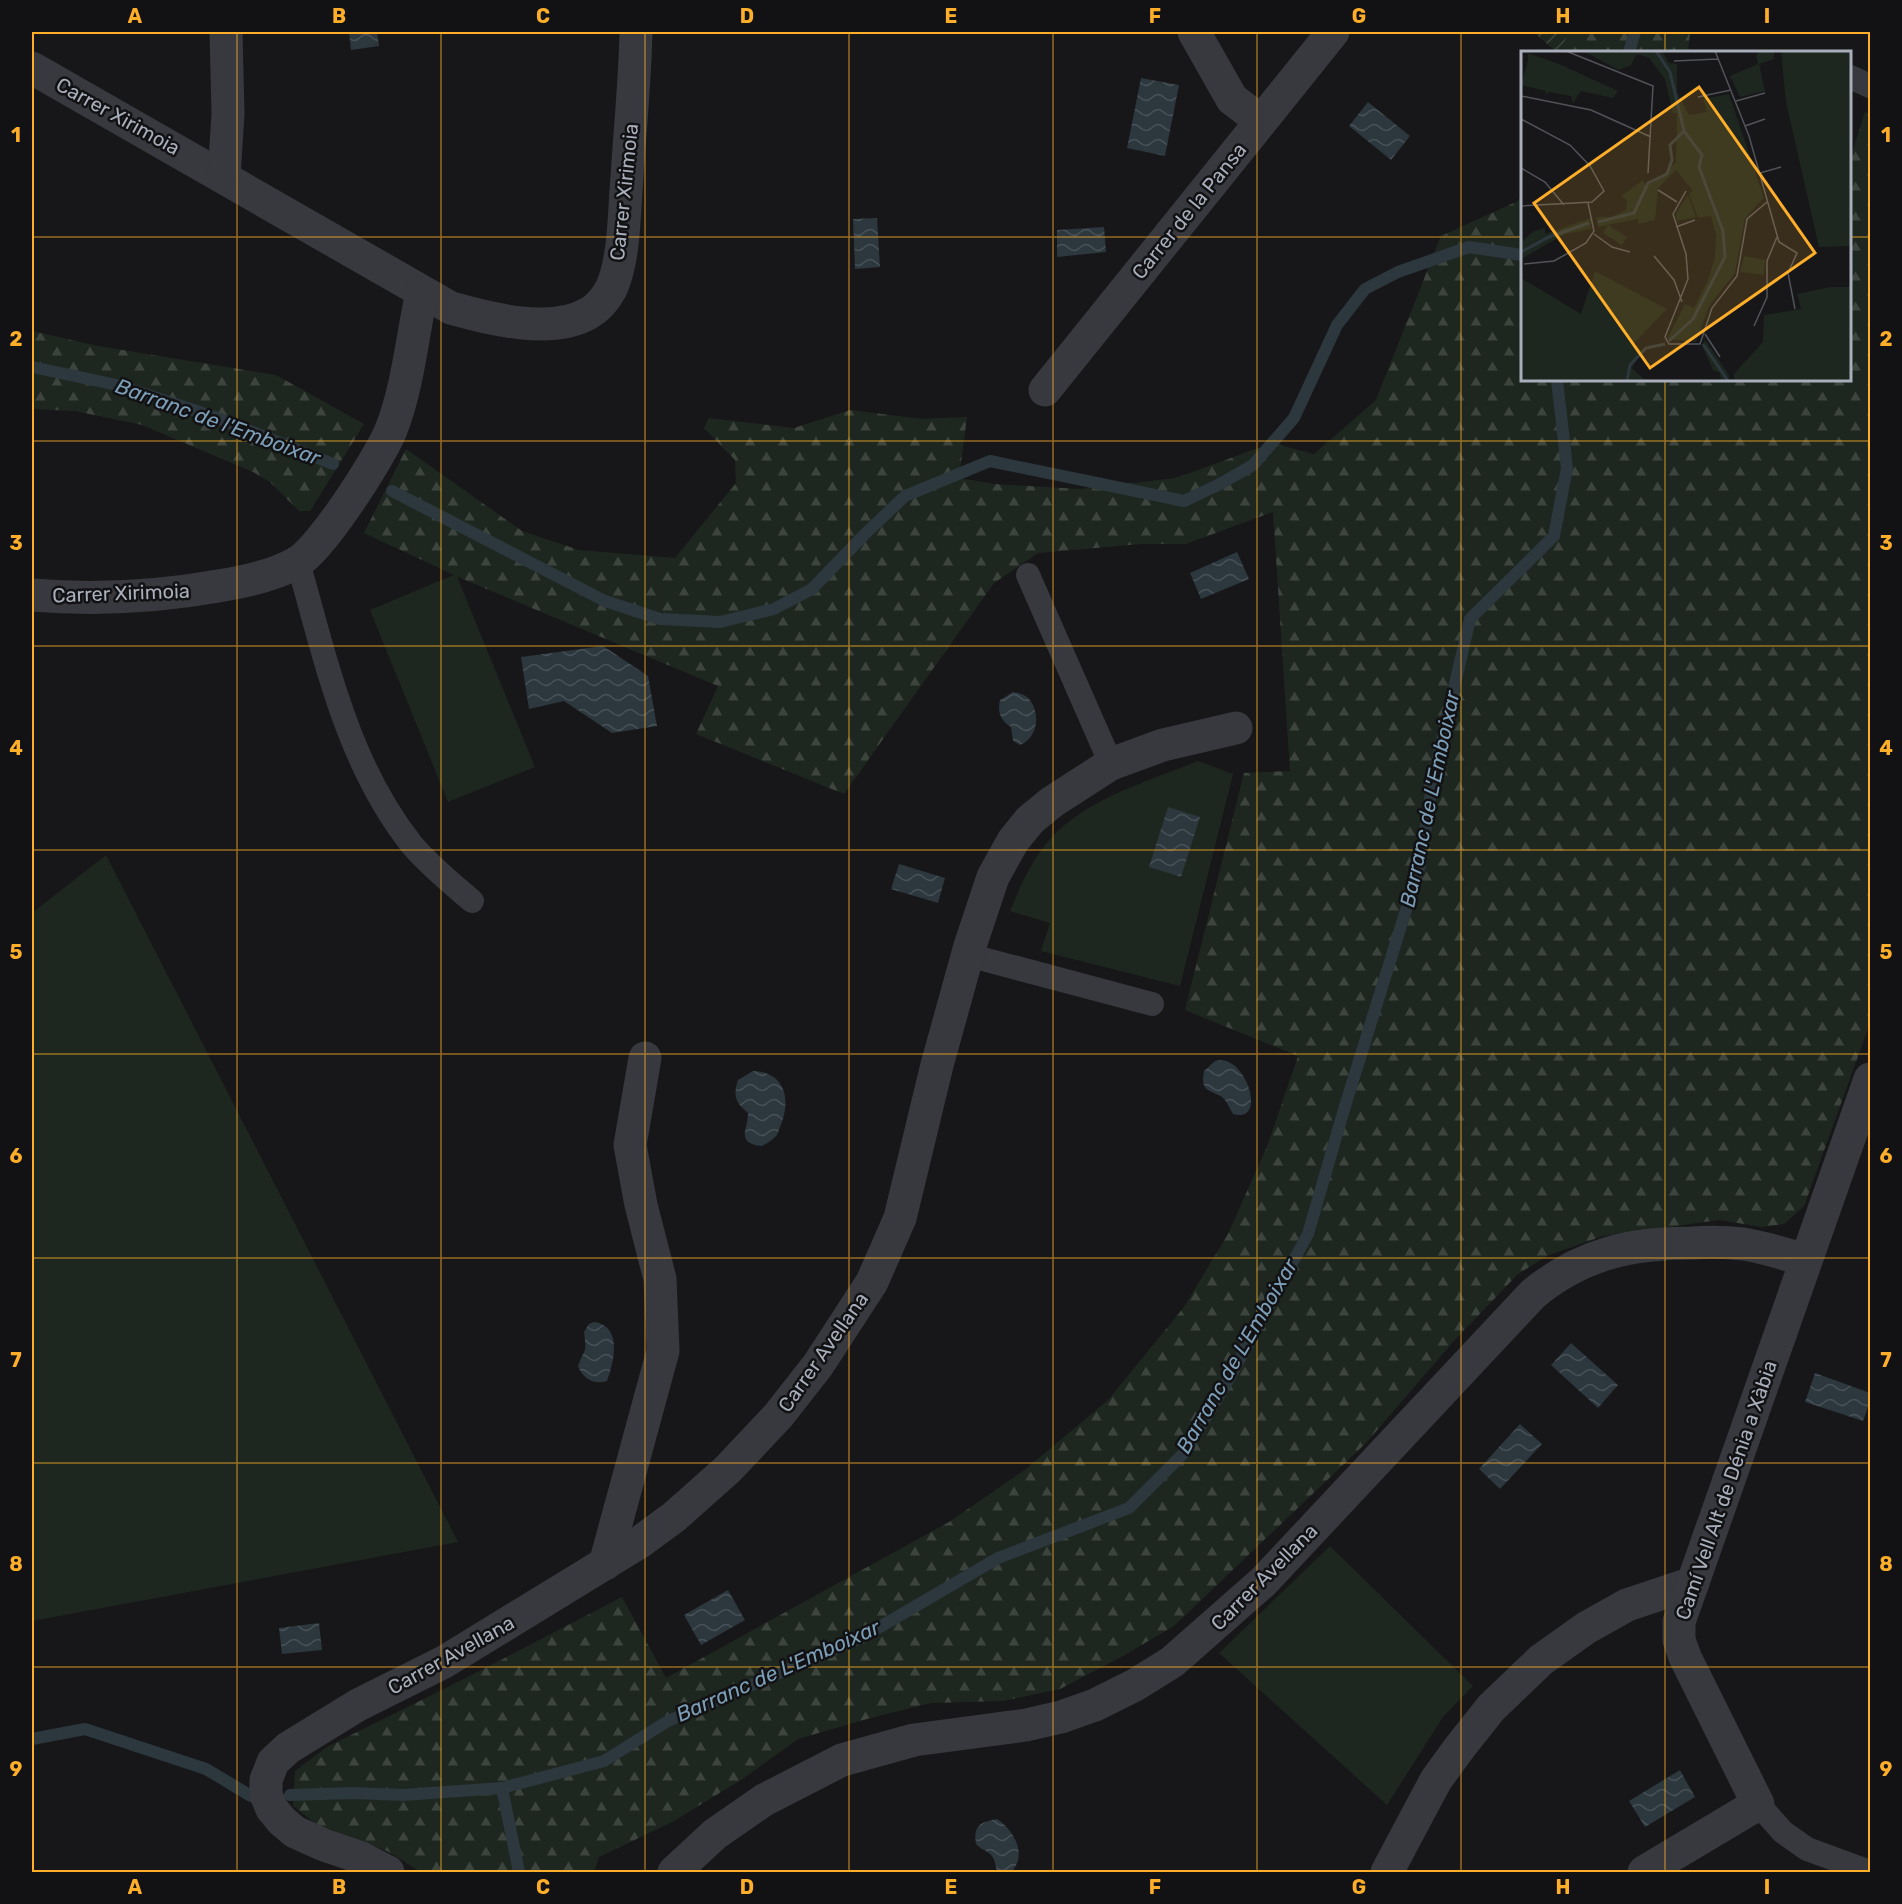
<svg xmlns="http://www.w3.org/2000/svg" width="1902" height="1904" viewBox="0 0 1902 1904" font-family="Rubik,sans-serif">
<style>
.green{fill:#1e271f}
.forest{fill:url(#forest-firs)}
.garden{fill:url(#garden-furrows)}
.water{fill:url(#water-waves)}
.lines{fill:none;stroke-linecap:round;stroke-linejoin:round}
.stream{stroke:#2c373e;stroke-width:12}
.service{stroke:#37393e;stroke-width:24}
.minor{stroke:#37393e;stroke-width:33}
.grid{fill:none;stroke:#ffae29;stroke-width:1.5;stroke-opacity:0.55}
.labels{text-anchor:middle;stroke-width:5;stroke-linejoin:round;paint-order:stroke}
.street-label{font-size:20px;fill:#a8aeba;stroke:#121214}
.water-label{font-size:21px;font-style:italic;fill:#7d9eb7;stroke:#121214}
.inset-river{fill:none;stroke:#2c373e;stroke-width:3}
.inset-road{fill:none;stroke:#515359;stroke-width:1.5}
.view{fill:#ffae29;fill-opacity:0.15;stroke:#ffae29;stroke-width:3}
.inset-edge{fill:none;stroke:#a8aeba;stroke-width:3}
.neatline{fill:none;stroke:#ffae29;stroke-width:2}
.grid-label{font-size:20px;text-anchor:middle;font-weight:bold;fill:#ffae29}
</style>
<defs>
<pattern id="forest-firs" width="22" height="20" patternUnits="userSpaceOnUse" patternTransform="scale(1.5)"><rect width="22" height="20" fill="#1e271f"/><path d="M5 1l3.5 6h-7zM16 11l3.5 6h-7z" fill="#3c443d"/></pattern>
<pattern id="garden-furrows" width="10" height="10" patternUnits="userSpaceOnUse" patternTransform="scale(1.5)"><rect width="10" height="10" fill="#1e271f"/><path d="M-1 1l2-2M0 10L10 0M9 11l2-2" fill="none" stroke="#3c443d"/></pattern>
<pattern id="water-waves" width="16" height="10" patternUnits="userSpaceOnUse" patternTransform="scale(1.5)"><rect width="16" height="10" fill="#2c373e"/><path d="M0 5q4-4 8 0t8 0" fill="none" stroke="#485158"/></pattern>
</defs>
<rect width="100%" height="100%" fill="#171719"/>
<g class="green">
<path d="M456 574 535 767 448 802 370 610Z"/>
<path d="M1198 761 1233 774 1180 986 1041 951 1050 923 1010 911C1020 888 1029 865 1045 845 1081 800 1146 782 1198 761Z"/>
<path d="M106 855 458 1542 32 1621V913Z"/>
<path d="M1330 1546 1473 1686 1443 1717 1387 1805 1219 1653Z"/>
</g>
<g class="forest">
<path d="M1569 32H1690L1688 52H1560Z"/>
<path d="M1865 112 1870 115V1023L1804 1206 1784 1224 1762 1227 1719 1220 1603 1236 1549 1255 1518 1274 1452 1343 1366 1443 1174 1626 1121 1657 1060 1689 1003 1701 931 1703 874 1717 798 1739 744 1778 674 1821 599 1857 594 1872H421L387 1851 316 1824 293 1806 295 1771 327 1747 474 1674 622 1597 666 1678 949 1522 1026 1469 1108 1400 1184 1307 1228 1234 1268 1144 1298 1056 1185 1010 1244 773 1290 771 1273 512 1186 544H1141L1038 553 994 583 844 794 696 734 718 686 465 580 364 533 406 449 522 531 579 550 675 558 736 483 735 460 704 428 709 418 794 428 850 410 922 419 967 417 959 478 994 484 1080 489 1176 478 1272 443 1314 454 1376 400 1441 236 1518 201 1522 194V380H1850V159Z"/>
<path d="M32 331 98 346 276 375 364 424 310 511H299L270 482 253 472 142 425 75 411 32 409Z"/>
</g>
<path class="garden" d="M1533 32H1569L1560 52H1557Z"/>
<g class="water">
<path d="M349 32H377L379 46 351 50Z"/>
<path d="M1141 78 1179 85 1165 156 1127 148Z"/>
<path d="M1368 102 1410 136 1391 160 1349 126Z"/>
<path d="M877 218 880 267 855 269 853 219Z"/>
<path d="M1104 227 1106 252 1057 257V230Z"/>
<path d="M1237 552 1249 579 1201 599 1190 573Z"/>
<path d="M603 646 648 676 657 726 612 733 564 701 529 709 521 657Z"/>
<path d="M1013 692C1019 693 1026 695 1030 700 1041 715 1037 739 1020 745L1013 741 1011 727C1001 721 997 713 1000 700Z"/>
<path d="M1168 807 1200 817 1181 877 1149 867Z"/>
<path d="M899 864 945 878 938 903 891 889Z"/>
<path d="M1222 1060C1249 1063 1266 1124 1233 1114 1230 1109 1227 1101 1222 1097 1209 1089 1200 1092 1204 1071L1215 1061Z"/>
<path d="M753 1071C783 1072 791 1096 782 1122 780 1126 779 1131 777 1135 773 1140 767 1143 762 1146 735 1143 748 1130 748 1113 735 1102 733 1096 738 1080Z"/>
<path d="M594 1322C623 1326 614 1362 607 1381 594 1385 583 1379 578 1366 585 1347 587 1355 584 1332L589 1324Z"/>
<path d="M1571 1343 1618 1385 1598 1408 1551 1365Z"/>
<path d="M1815 1373 1870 1393V1401L1863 1421 1805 1402Z"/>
<path d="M1520 1424 1542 1444 1500 1489 1479 1469Z"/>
<path d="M728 1590 745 1620 701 1645 684 1615Z"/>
<path d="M319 1623 322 1650 282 1654 279 1628Z"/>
<path d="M1680 1770 1695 1797 1645 1827 1629 1801Z"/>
<path d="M997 1819C1014 1830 1028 1855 1011 1872 990 1873 1000 1869 992 1856 988 1851 980 1849 976 1844 973 1826 980 1822 997 1819Z"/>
</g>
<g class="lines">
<g class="stream">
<path d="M1629 52 1635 32"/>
<path d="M32 367 117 385 215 417 333 464"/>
<path d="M392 491 605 601 660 619 720 622 774 609 812 589 864 535 905 496 990 461 1184 501 1220 484 1253 465 1294 418 1337 325 1365 289 1398 272 1469 247 1522 255"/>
<path d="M32 1739 85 1729 206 1769 251 1796"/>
<path d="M502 1788 519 1872"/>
<path d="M290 1795 353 1793 403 1795 502 1788 604 1761 668 1721 861 1638 998 1558 1129 1508 1185 1452 1230 1377 1308 1234 1345 1106 1420 865 1434 774 1470 619 1554 536 1567 468 1557 380"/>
</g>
<g class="service">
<path d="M1850 77 1870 86"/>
<path d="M298 562C326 660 347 763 412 845 430 866 451 883 472 901"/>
<path d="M1028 575 1111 764"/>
<path d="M968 955 1152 1004"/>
<path d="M1758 1804 1783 1832 1807 1849 1870 1872"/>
</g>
<g class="minor">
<path d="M1194 32 1232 99 1261 121"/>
<path d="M32 68 451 308C490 319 552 335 589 313 598 308 606 298 611 289 625 259 624 210 627 177 630 129 635 80 636 32"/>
<path d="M224 176 228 114 226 32"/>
<path d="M1045 390 1333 32"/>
<path d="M32 595C94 600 157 597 218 586 244 582 273 576 296 563 321 550 380 457 391 430 408 387 412 337 422 292"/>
<path d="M605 1564 663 1351 660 1279 641 1205 630 1145 645 1058"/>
<path d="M388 1872 359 1857 324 1845 295 1832 282 1821 272 1809 266 1795V1780L273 1762 288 1748 358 1705 444 1662 640 1542 674 1517 728 1469 778 1416 818 1365 872 1282 900 1218 937 1065 970 946 993 877 1013 841 1030 820 1052 802 1111 764 1163 745 1236 728"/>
<path d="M674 1872 715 1834 764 1800 842 1760 914 1740 1026 1725 1061 1717 1095 1705 1135 1685 1172 1662 1263 1582 1533 1294C1581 1254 1631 1243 1692 1243 1708 1242 1726 1242 1743 1244 1764 1247 1785 1254 1805 1260"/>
<path d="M1387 1872 1436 1780 1460 1747 1491 1708 1541 1660 1586 1628 1627 1605 1693 1583"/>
<path d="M1644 1872 1758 1804 1685 1657 1679 1640V1622L1870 1079"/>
</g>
</g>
<path class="grid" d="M237 32V1872M441 32V1872M645 32V1872M849 32V1872M1053 32V1872M1257 32V1872M1461 32V1872M1665 32V52M32 237H1522M1850 237H1870M1665 380V1872M32 441H1870M32 646H1870M32 850H1870M32 1054H1870M32 1258H1870M32 1463H1870M32 1667H1870"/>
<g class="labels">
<g class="street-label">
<text transform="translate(118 116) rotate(29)" y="7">Carrer Xirimoia</text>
<text transform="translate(624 192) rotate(-84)" y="7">Carrer Xirimoia</text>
<text transform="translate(1189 211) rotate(-51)" y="7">Carrer de la Pansa</text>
<text transform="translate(121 593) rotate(-2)" y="7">Carrer Xirimoia</text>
<text transform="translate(823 1352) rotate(-55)" y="7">Carrer Avellana</text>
<text transform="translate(1726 1490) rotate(-71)" y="7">Camí Vell Alt de Dénia a Xàbia</text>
<text transform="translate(1264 1577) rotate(-45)" y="7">Carrer Avellana</text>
<text transform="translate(451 1655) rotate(-29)" y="7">Carrer Avellana</text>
</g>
<g class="water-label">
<text transform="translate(218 422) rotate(20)" y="7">Barranc de l'Emboixar</text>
<text transform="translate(1430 799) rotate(-78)" y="7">Barranc de L'Emboixar</text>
<text transform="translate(1237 1356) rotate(-60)" y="7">Barranc de L'Emboixar</text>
<text transform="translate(778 1671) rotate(-24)" y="7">Barranc de L'Emboixar</text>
</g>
</g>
<g transform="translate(1521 51)">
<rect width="330" height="330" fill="#171719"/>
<path d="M260 0H330V195L298 196 265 51ZM167 144 175 166 156 170 155 162ZM87 174 106 186 101 194 82 182ZM223 205 244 209 243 224 219 221ZM74 220 146 258 113 292 121 300 111 317 125 330H0V227L60 263ZM310 236H330V330H213V323L242 291 243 264 280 258 276 243Z" fill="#1e271f"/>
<path d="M62 0H141L148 12 156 13V41L168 64 186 61 182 48 208 43 243 147 224 167 214 222 188 255 175 291 146 288 164 253 173 257 187 229 194 206 195 184 190 165 177 167 168 143 172 140 155 119 137 137 134 169 118 173 117 168 77 176 75 166H90L105 159 106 149 100 145 122 129 125 135 136 129 155 111 156 62H152L144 28 128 7 120 4H115L110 14 98 19ZM70 167V178L44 183 0 208V191L13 180 24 177V183ZM184 289 208 324V330H200L199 322 192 319 181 295Z" fill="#1e271f"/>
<path d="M1 0 38 13 97 40 92 47 60 40 52 52 50 45 29 41 24 44 25 40 0 34 7 10V3ZM239 0H253V8L238 13 244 40 219 46 209 25 237 13 235 4Z" fill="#1e271f"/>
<path class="inset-river" d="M77 171 113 162 127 132 146 123 151 109 149 94 163 80 149 21 135 0M0 201 28 186 68 172M148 290 172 268 204 206 202 180 178 116 181 104 163 80M182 293 207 330M106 330 109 314 125 297 144 293"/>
<path class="inset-road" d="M45 0 132 35 127 122M194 0 228 85 258 191 276 202 267 222 274 258M153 10 197 8M0 45 70 59 130 86M177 46 210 39M215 50 244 42M0 68 49 94 69 115 83 140 71 151 0 155M224 75 244 68M0 117 24 131 43 154M239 122 260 116M137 139 156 151M165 140 152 163 165 203 167 228 144 286 148 293H179L191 257 216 225 226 168 246 151M155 176 174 169M73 183 91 196 109 201M133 205 153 229 161 251M3 213 33 210 65 192 73 180 67 152M233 275 246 246V210L256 186M184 283 199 306"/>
<path class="view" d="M178 36 294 202 129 317 13 152Z"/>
<rect width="330" height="330" class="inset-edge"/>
</g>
<rect width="1902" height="1904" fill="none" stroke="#121214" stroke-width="66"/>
<rect x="33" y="33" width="1836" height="1838" class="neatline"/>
<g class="grid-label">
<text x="135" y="23">A</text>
<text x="339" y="23">B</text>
<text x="543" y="23">C</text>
<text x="747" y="23">D</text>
<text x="951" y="23">E</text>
<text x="1155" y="23">F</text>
<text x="1359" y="23">G</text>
<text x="1563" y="23">H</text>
<text x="1767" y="23">I</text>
<text x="16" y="142">1</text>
<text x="1886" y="142">1</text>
<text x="16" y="346">2</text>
<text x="1886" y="346">2</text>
<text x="16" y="550">3</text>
<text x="1886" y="550">3</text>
<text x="16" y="755">4</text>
<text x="1886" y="755">4</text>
<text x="16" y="959">5</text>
<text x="1886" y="959">5</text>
<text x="16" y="1163">6</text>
<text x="1886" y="1163">6</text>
<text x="16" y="1367">7</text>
<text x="1886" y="1367">7</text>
<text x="16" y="1571">8</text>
<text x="1886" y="1571">8</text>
<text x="16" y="1776">9</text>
<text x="1886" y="1776">9</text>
<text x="135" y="1894">A</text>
<text x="339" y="1894">B</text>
<text x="543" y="1894">C</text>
<text x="747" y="1894">D</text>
<text x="951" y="1894">E</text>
<text x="1155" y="1894">F</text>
<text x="1359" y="1894">G</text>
<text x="1563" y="1894">H</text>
<text x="1767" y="1894">I</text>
</g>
</svg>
